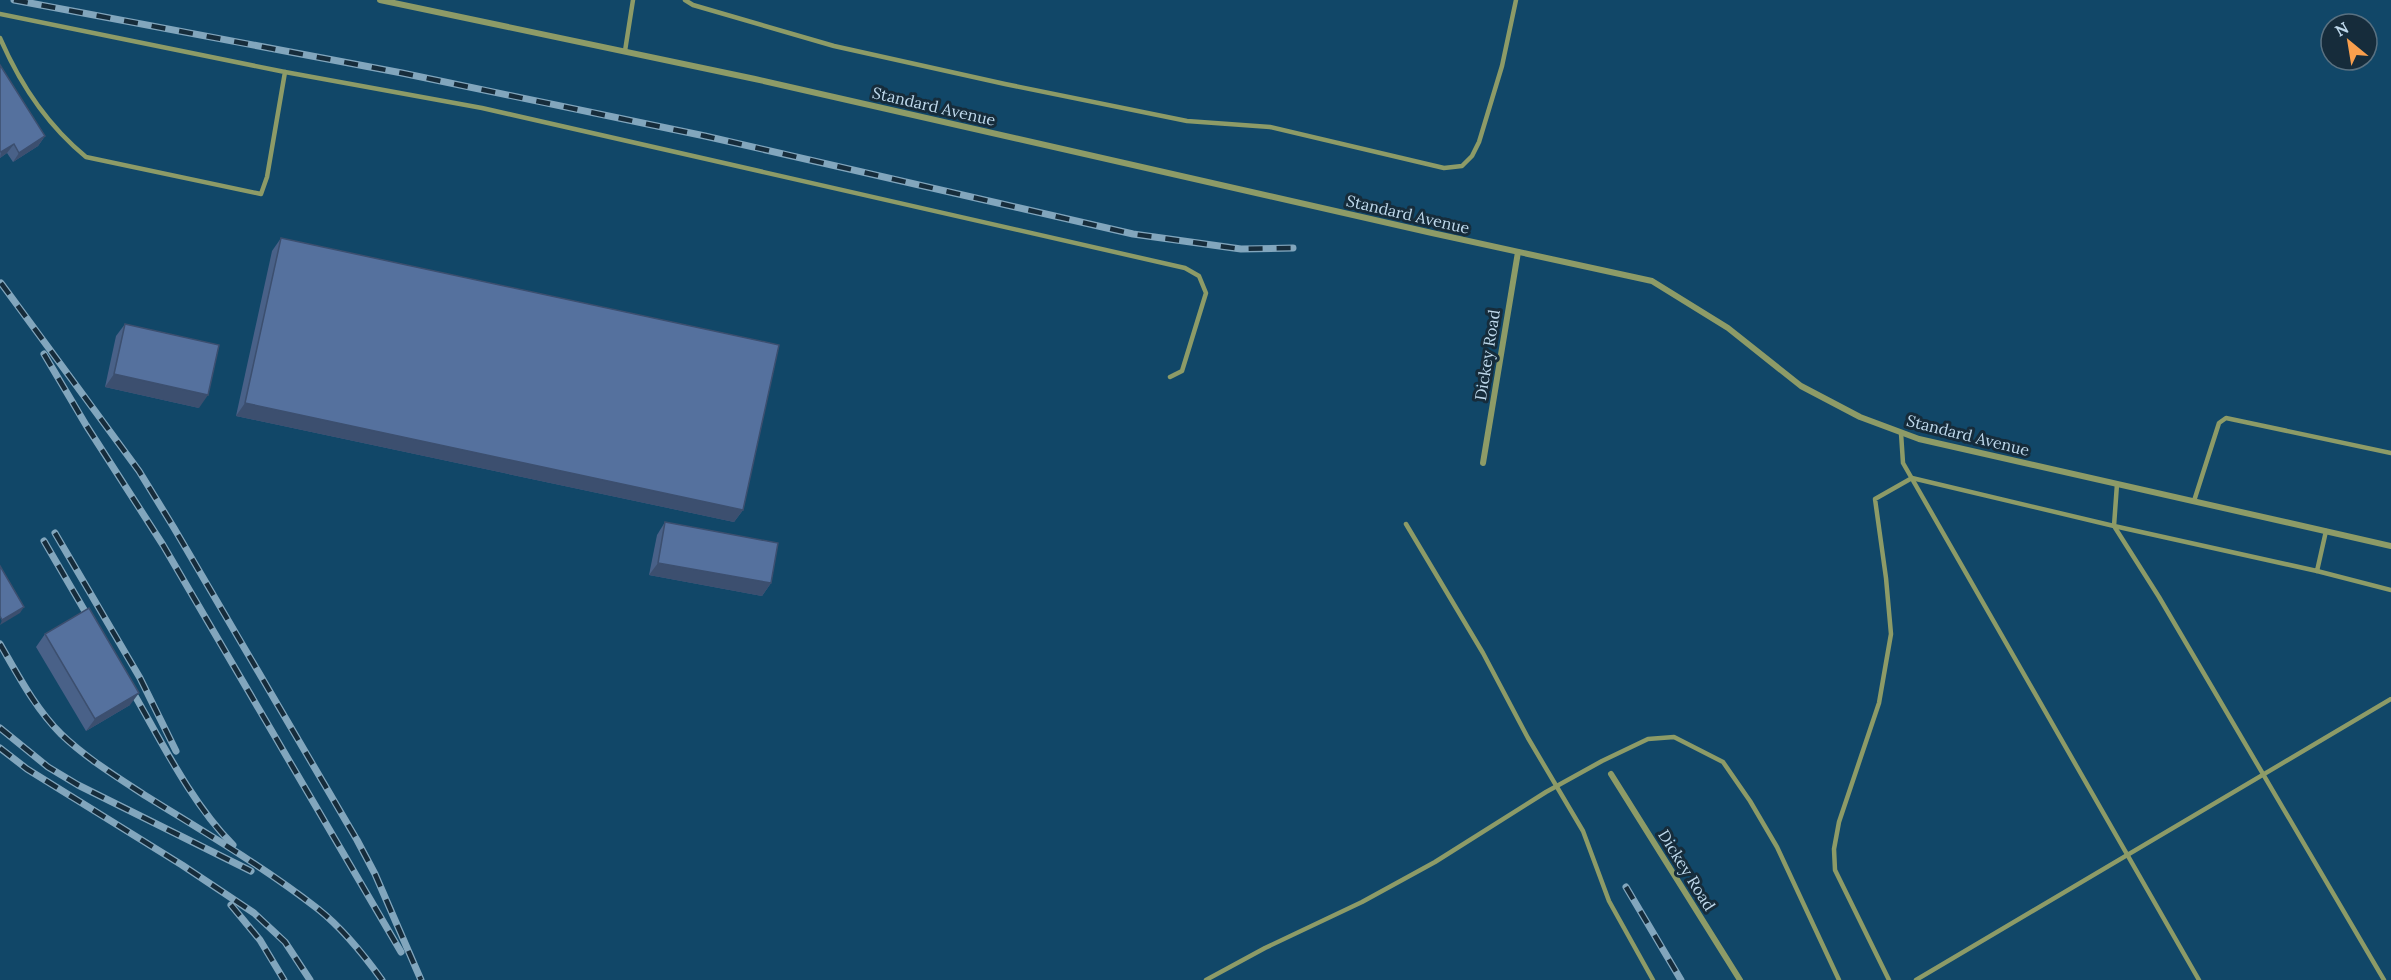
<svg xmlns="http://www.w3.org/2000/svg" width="2391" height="980" viewBox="0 0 2391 980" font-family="Lora,serif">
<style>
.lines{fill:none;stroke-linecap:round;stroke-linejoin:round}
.service{stroke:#8d9b67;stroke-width:4.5}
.minor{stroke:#8d9b67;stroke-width:6}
.rail-casing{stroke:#82a6bd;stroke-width:7}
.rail{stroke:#162c3b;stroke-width:4.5;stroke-dasharray:14;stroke-linecap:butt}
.wall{fill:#496188}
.shaded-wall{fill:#3c4f6f}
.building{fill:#55719e;stroke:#3c4f6f;stroke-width:1.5}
.labels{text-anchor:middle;stroke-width:6;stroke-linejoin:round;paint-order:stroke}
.street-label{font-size:16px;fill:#bed8eb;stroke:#162c3b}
</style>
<rect width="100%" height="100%" fill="#114768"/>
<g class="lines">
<g class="service">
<path d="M685 0 693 5 834 46 1005 84 1187 121 1270 127 1444 168 1462 166 1472 156 1479 142 1502 66 1516 0"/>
<path d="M0 14 285 72 267 177 261 194 86 157C48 126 19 82 0 38"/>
<path d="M625 51 633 0"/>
<path d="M285 72 482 108 1185 268 1199 276 1206 293 1182 371 1170 377"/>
<path d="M1901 433 1903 463 2199 980"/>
<path d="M2117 484 2114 526 2317 571 2326 531"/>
<path d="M2194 501 2219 423 2226 418 2391 453"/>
<path d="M1406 524 1483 653 1528 738 1583 831 1609 901 1653 980"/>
<path d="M2317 571 2391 590"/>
<path d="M1206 980 1265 948 1362 902 1435 862 1546 792 1602 761 1648 739 1674 737 1723 762 1750 801 1777 847 1839 980"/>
<path d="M1889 980 1835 870 1834 849 1839 822 1879 703 1891 634 1886 578 1875 499 1912 478 2114 526 2159 597 2384 980"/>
<path d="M1916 980 2391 699"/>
</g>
<g class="minor">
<path d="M380 0 755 79 1432 233 1652 281 1728 328 1801 386 1860 417 1919 439 2391 546"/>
<path d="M1483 463 1518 252"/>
<path d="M1611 774 1740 980"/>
</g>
<g class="rail-casing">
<g id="rail">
<path d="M14 0 402 73 705 136 1133 234 1241 249 1293 248"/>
<path d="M1 283 139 471 174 528 357 840 375 874 421 980"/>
<path d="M44 354 86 425 163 545 401 952"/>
<path d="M55 533 140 678 176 751"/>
<path d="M44 541 93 625"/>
<path d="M0 644C18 675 35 708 61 734 86 758 117 777 146 796 204 832 264 867 318 909 342 928 364 955 382 980"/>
<path d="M127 682C159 736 188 799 233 845"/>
<path d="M0 728 48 767 78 785 251 871"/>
<path d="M0 748 27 769 182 865 254 913 285 942 310 980"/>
<path d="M1626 887 1681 980"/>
<path d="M231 905 260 940 284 980"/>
</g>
</g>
<use href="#rail" class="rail"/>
</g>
<g class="wall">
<path d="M0 65 45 136 38 146 13 162 7 153 0 158Z"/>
<path d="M281 238 743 510 734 522 236 416 272 251Z"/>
<path d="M125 324 199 408 105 387 116 336Z"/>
<path d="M665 522 771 583 762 596 649 575 657 535Z"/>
<path d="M45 634 130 705 86 731 36 647Z"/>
</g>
<g class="shaded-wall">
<path d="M45 136 38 146 13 162 19 153Z"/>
<path d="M14 144 7 153 0 158 1 152Z"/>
<path d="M114 374 208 395 199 408 105 387Z"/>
<path d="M245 403 743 510 734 522 236 416Z"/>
<path d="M658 563 771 583 762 596 649 575Z"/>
<path d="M24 607 20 613 0 625 2 620Z"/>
<path d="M139 693 130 705 86 731 95 719Z"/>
</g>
<g class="building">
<path d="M0 65 45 136 19 153 14 144 1 152 0 151Z"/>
<path d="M281 238 779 345 743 510 245 403Z"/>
<path d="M125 324 219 345 208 395 114 374Z"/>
<path d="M665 522 778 543 771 583 658 563Z"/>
<path d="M0 566 24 607 2 620 0 616Z"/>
<path d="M89 608 139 693 95 719 45 634Z"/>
</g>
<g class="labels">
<g class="street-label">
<text transform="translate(934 106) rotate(13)" y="6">Standard Avenue</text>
<text transform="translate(1408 214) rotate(13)" y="6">Standard Avenue</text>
<text transform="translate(1487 355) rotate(-81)" y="6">Dickey Road</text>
<text transform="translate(1968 435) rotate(14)" y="6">Standard Avenue</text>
<text transform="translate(1687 870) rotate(58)" y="6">Dickey Road</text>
</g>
</g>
<g transform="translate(2349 42) rotate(330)"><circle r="28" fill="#162c3b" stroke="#597181" stroke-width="1.5"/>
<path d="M0-4.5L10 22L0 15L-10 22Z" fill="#f99f4d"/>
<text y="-9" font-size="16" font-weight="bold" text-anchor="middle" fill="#bed8eb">N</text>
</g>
</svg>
